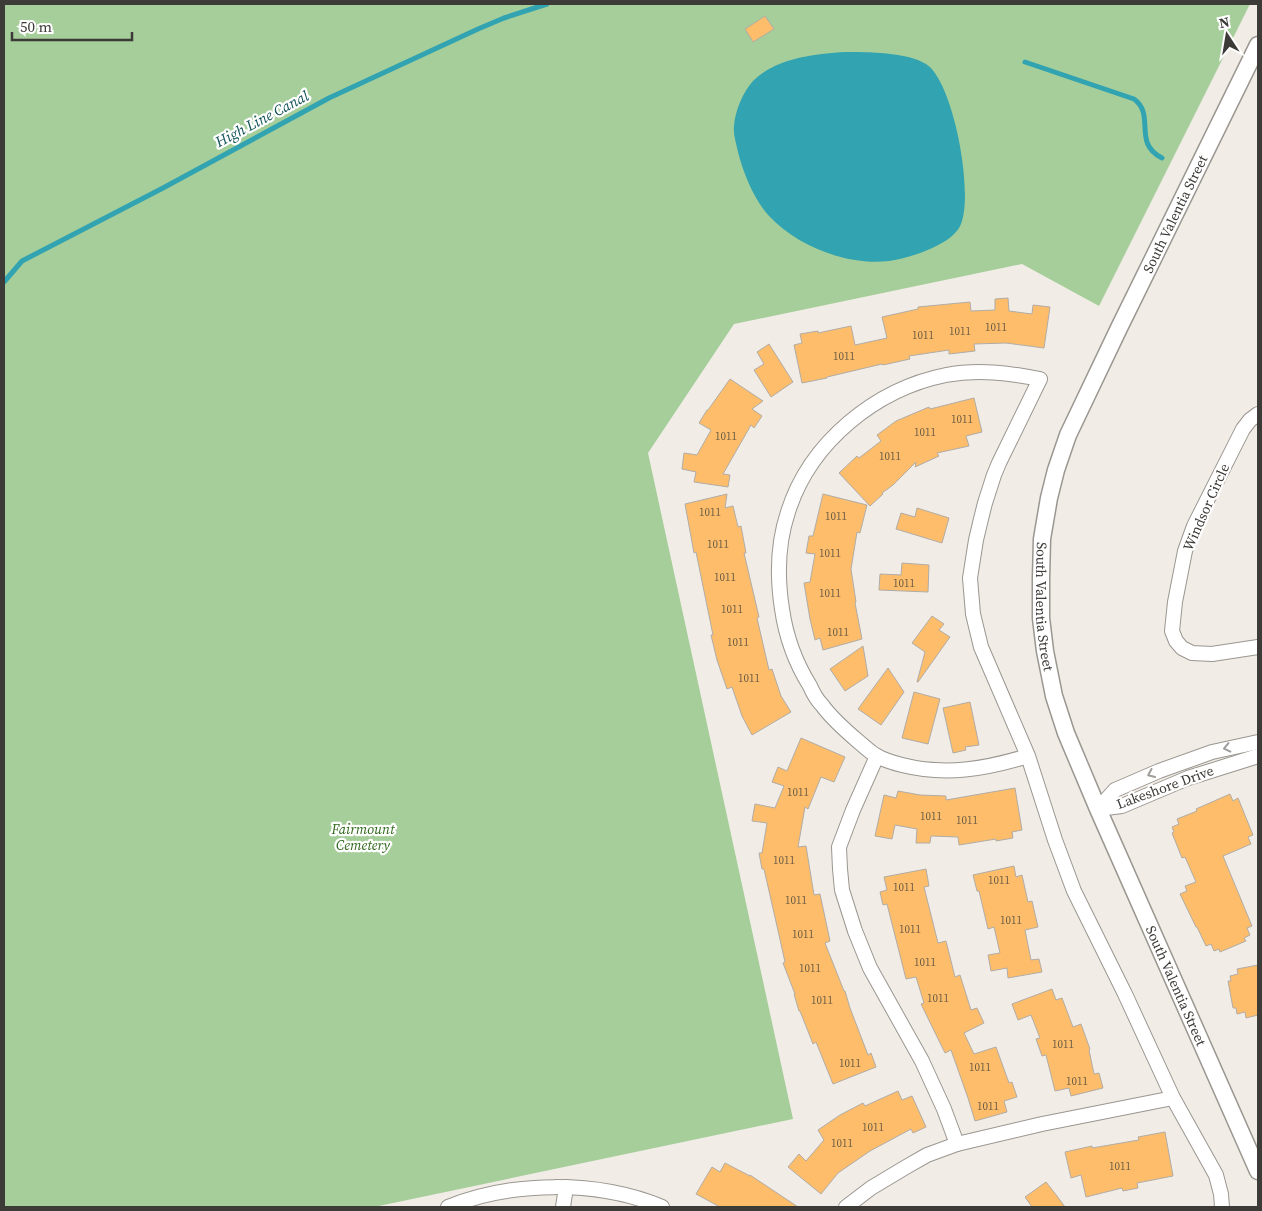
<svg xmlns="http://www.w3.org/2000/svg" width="1262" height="1211" viewBox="0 0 1262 1211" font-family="'Source Serif 4',serif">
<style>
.green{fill:#a6ce9a}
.water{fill:#32a3b1}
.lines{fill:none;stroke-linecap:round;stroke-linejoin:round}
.stream{stroke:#32a3b1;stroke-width:5}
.building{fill:#fdbd6a;stroke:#b1aca6}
.minor-casing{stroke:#9a9690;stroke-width:16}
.tertiary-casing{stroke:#9a9690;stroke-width:19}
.minor{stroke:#fff;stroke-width:14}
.tertiary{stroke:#fff;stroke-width:16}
.oneway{stroke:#9e9d9c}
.labels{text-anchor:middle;stroke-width:4.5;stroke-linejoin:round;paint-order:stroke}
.number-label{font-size:11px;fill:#6d5c44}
.street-label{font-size:14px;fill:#3d3b38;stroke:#fff}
.park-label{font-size:14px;font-style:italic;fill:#2f671a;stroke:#fff}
.water-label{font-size:15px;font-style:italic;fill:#125158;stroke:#fff}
</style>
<rect width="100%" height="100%" fill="#f1ede6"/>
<path class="green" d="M4 4H1250L1099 306 1022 264 734 324 648 453 793 1119 374 1207H4Z"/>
<path class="water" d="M845 52C867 52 907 52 926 64 954 81 976 201 959 228 948 246 909 258 889 261 847 266 797 246 769 216 754 200 743 172 738 152 736 143 733 134 734 126 735 111 743 92 753 81 776 58 814 54 845 52Z"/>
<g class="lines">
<g class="stream">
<path d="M1025 62 1134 99C1156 115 1132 143 1162 158"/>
<path d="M4 282 22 261 163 188 329 98 478 29 504 18 547 4"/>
</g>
</g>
<g class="building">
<path d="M765 16 774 29 753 42 745 29Z"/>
<path d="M1008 298 1009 311 1032 314 1033 305 1050 307 1044 348 1006 343 974 344 975 351 949 354V350L909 356 910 359 883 365 882 364 827 377V378L802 383 794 345 802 343 800 334 818 331V333L851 326 855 345 887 338 882 317 918 309V307L970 302 971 311 995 310V299Z"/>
<path d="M769 344 793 382 771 397 754 370 764 364 757 352Z"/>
<path d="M730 379 763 401 752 409 762 416 754 428 751 425 723 474 730 475 728 487 694 482 696 472 682 469 684 453 697 455 711 430 699 423 707 410H708Z"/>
<path d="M974 398 982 432 966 436 969 446 937 453 939 456 915 467 916 462 893 485 882 493 883 494 870 506 839 473 857 456 859 458 881 441 877 435 896 421 929 407 930 409Z"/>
<path d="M727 494 725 508 733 506 738 527 741 526 746 553H744L759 617 757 618 769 670 772 669 781 696 791 712 752 735 742 716 732 687 727 689 717 660 711 635H713L696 552 694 553 685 504Z"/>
<path d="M823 494 867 505 860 533 857 532 851 569 856 602 855 603 862 639 823 650 820 638 815 640 810 619 804 583 810 582 815 554 806 553 809 536H813Z"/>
<path d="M917 508 949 518 942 543 896 529 901 513 915 517Z"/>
<path d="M902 563 929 565 928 592 879 590 880 574 901 575Z"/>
<path d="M932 616 944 624 939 630 950 637 918 682H917L925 652 912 643Z"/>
<path d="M863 646 868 676 845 691 830 669Z"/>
<path d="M888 668 904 692 881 725 858 709Z"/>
<path d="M914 692 940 699 928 744 902 738Z"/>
<path d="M970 702 979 745 965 747 966 750 953 753 943 708Z"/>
<path d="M801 738 845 757 834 782 821 777 808 809 805 807 798 847 806 846 814 895 820 894 830 941 825 943 844 991H845L850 1008 868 1055 871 1053 876 1067 833 1084 816 1042 813 1044 800 1011H799L794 994H795L783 963 785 962 777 926 764 869H762L759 853H762L767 823 752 821 755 804 775 808 784 786 772 782 778 767 787 771Z"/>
<path d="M1015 788 1022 830 1012 832 1013 838 996 841V839L959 845 958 837 931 836 930 843H916L917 829 895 825 892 839 875 836 884 795 896 798 898 791 920 795 946 796V800Z"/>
<path d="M1230 794 1233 801 1238 798 1253 835 1248 837 1251 844 1223 856 1252 926 1247 928 1250 935 1244 938 1246 941 1220 952 1219 949 1214 951 1211 944 1206 946 1197 927H1196L1180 894 1187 891 1185 886 1196 882 1185 857 1182 858 1172 833 1174 832 1172 827 1179 824 1177 819 1197 811 1196 809Z"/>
<path d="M1014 866 1016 877 1022 875 1028 902 1032 901 1038 927 1025 930 1031 960 1039 959 1042 972 1008 978 1007 968 991 971 988 955 1000 953 994 927 988 929 979 891H977L973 875Z"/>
<path d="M926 869 929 886 924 887 938 943 946 941 955 977 960 975 971 1010 977 1008 984 1023 964 1033 974 1054 996 1047 1009 1083 1012 1082 1017 1097 1004 1101 1007 1112 975 1121 968 1098 951 1050 945 1053 921 1004 924 1003 916 977 906 979 887 904 883 905 880 892 887 890 884 877Z"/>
<path d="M1258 965V1015L1246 1018 1245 1012 1237 1014 1236 1008H1233L1228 981H1231L1230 976 1238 974 1237 969Z"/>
<path d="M1052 989 1056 1000 1062 998 1073 1027 1081 1024 1090 1049 1089 1050 1094 1074 1099 1073 1103 1088 1071 1096 1069 1088 1055 1091 1046 1055 1042 1056 1036 1039 1040 1038 1031 1015 1018 1020 1012 1004Z"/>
<path d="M898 1091 902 1100 912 1096 926 1127 913 1133 911 1129 870 1151 838 1173 821 1194 788 1167 799 1154 806 1161 824 1140 818 1130 840 1115 863 1103 865 1106Z"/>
<path d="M1165 1132 1173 1176 1137 1183 1138 1188 1123 1191 1122 1188 1086 1197 1081 1175 1071 1178 1065 1152 1092 1146V1148L1139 1140 1138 1137Z"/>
<path d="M725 1163 750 1176V1175L798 1207H720L696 1194 712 1167 720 1172Z"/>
<path d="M1046 1182 1057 1196 1065 1207H1032L1025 1197Z"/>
</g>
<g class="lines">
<g class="minor-casing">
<g id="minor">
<path d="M1258 414 1250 420 1243 429 1194 526 1185 551 1175 602 1172 631 1176 641 1182 648 1192 653 1212 654 1258 647"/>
<path d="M877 756 853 810 839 847 840 869 842 890 855 931 870 968 922 1061 944 1109 957 1144"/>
<path d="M1028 756C985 769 946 776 902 765 894 763 884 760 877 756 871 753 865 747 859 742 846 731 832 719 822 705 817 700 813 693 810 686 795 662 786 637 782 609 777 577 778 542 788 512 810 442 876 389 946 375 978 369 1009 373 1040 379L999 463 994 475 985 503 981 519 976 540 970 578 973 614 981 647 1028 756 1055 840 1074 891 1125 994 1173 1098 1216 1175 1221 1194 1222 1207"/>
<path d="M1098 809 1115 790 1159 771 1212 752 1258 742"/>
<path d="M1098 809 1122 806 1188 778 1258 756"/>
<path d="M448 1207C512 1181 597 1180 662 1207"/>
<path d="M563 1207 566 1187"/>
<path d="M846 1207 871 1188 906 1167 927 1155 957 1144 1042 1124 1173 1098"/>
</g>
</g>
<g class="tertiary-casing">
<g id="tertiary">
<path id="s1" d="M1258 45 1119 328 1068 435 1056 470 1049 498 1042 539 1041 578V618L1045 651 1054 696 1066 733 1098 809 1258 1171"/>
</g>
</g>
<use href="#minor" class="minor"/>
<use href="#tertiary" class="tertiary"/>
</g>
<defs><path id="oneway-chevron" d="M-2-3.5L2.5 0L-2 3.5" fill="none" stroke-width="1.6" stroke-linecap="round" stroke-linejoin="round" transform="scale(1.25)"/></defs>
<g class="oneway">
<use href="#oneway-chevron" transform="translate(1227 748) rotate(167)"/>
<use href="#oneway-chevron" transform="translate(1151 774) rotate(156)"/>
</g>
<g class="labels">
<g class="number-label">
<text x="996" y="331">1011</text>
<text x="960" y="335">1011</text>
<text x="923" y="339">1011</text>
<text x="844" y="360">1011</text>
<text x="962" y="423">1011</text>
<text x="925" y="436">1011</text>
<text x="726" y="440">1011</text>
<text x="890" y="460">1011</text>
<text x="710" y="516">1011</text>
<text x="836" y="520">1011</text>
<text x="718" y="548">1011</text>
<text x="830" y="557">1011</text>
<text x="725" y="581">1011</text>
<text x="904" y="587">1011</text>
<text x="830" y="597">1011</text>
<text x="732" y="613">1011</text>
<text x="838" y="636">1011</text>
<text x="738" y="646">1011</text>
<text x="749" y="682">1011</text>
<text x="798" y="796">1011</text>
<text x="931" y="820">1011</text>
<text x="967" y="824">1011</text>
<text x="784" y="864">1011</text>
<text x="999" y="884">1011</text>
<text x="904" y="891">1011</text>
<text x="796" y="904">1011</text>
<text x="1011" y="924">1011</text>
<text x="910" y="933">1011</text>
<text x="803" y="938">1011</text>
<text x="925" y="966">1011</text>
<text x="810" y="972">1011</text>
<text x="938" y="1002">1011</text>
<text x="822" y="1004">1011</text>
<text x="1063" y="1048">1011</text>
<text x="850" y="1067">1011</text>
<text x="980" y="1071">1011</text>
<text x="1077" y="1085">1011</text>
<text x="988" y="1110">1011</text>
<text x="873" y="1131">1011</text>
<text x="842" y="1147">1011</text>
<text x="1120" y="1170">1011</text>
</g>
<g class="street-label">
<text transform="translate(1175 214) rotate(-64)" y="5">South Valentia Street</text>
<text transform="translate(1206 507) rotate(-66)" y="5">Windsor Circle</text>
<text dy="5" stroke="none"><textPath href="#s1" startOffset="609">South Valentia Street</textPath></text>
<text transform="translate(1165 787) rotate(-20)" y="5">Lakeshore Drive</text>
<text dy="5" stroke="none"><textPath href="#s1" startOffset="1014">South Valentia Street</textPath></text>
</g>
<g class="park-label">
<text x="363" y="834">Fairmount<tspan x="363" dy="16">Cemetery</tspan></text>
</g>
<g class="water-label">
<text transform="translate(262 119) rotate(-28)" y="5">High Line Canal</text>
</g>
</g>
<rect width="1262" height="1211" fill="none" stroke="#3d3b38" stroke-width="10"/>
<g transform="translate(1227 35) rotate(348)" stroke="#ffffff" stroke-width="4" paint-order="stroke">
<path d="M0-4L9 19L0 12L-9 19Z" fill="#3d3b38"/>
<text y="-8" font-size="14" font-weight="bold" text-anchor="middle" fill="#3d3b38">N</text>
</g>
<path d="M12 32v8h120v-8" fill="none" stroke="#3d3b38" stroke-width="2.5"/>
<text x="20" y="32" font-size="15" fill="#3d3b38" stroke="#ffffff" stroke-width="4" paint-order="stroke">50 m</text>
</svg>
